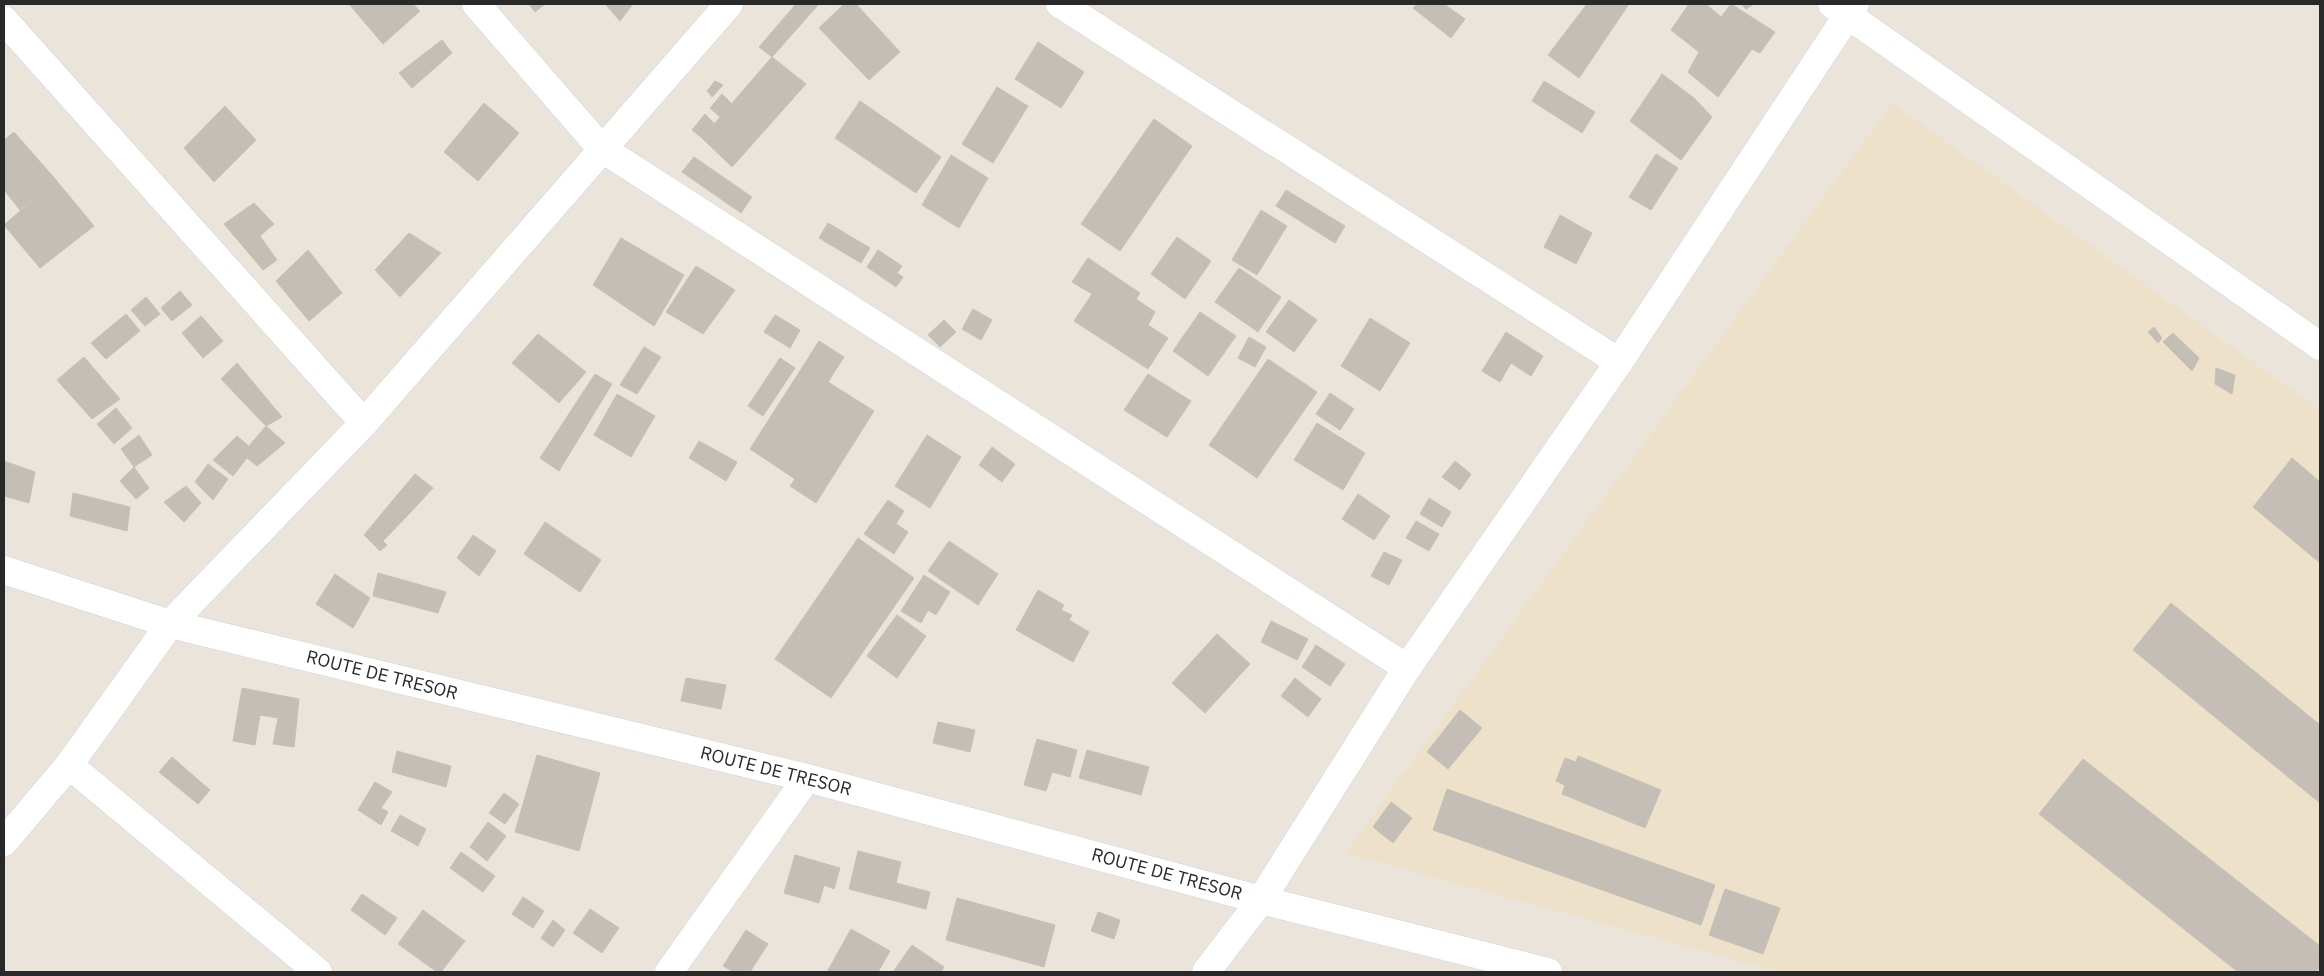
<svg xmlns="http://www.w3.org/2000/svg" width="2324" height="976" viewBox="0 0 2324 976" font-family="'IBM Plex Sans',sans-serif">
<style>
.education{fill:#ede1ca}
.building{fill:#c4beb6;stroke:#c6c0b5}
.lines{fill:none;stroke-linecap:round;stroke-linejoin:round}
.minor-casing{stroke:#d0d4e2;stroke-width:29}
.tertiary-casing{stroke:#d0d4e2;stroke-width:29}
.minor{stroke:#fff;stroke-width:28}
.tertiary{stroke:#fff;stroke-width:28}
.labels{text-anchor:middle;stroke-width:4.5;stroke-linejoin:round;paint-order:stroke}
.street-label{font-size:18px;fill:#292929;stroke:#fff}
</style>
<rect width="100%" height="100%" fill="#ebe4db"/>
<path class="education" d="M1892 103 2320 410V972H1779L1345 853Z"/>
<g class="building">
<path d="M349 4H413L420 11 383 44Z"/>
<path d="M529 4H545L535 12Z"/>
<path d="M605 4H633L620 21Z"/>
<path d="M796 4H819L772 57 759 47Z"/>
<path d="M844 4H856L900 52 869 80 819 28Z"/>
<path d="M1417 4H1444L1465 19 1451 38 1413 8Z"/>
<path d="M1587 4H1629L1579 78 1548 55Z"/>
<path d="M1689 4H1706L1721 17 1731 4 1775 32 1760 53 1752 49 1718 97 1688 72 1699 52 1671 30Z"/>
<path d="M1741 4H1754L1746 9Z"/>
<path d="M442 40 452 53 412 88 399 73Z"/>
<path d="M1038 42 1084 72 1061 108 1015 79Z"/>
<path d="M772 57 806 84 732 167 702 138Z"/>
<path d="M1662 74 1694 98 1660 144 1630 121Z"/>
<path d="M715 81 723 85 712 97 707 91Z"/>
<path d="M1544 81 1595 112 1582 133 1532 101Z"/>
<path d="M997 87 1028 106 993 163 962 144Z"/>
<path d="M722 94 732 104 720 117 710 108Z"/>
<path d="M1694 98 1712 117 1681 160 1660 144Z"/>
<path d="M860 101 941 157 916 193 835 138Z"/>
<path d="M484 103 519 133 478 181 444 152Z"/>
<path d="M225 106 256 140 214 182 184 148Z"/>
<path d="M705 114 714 123 702 138 692 130Z"/>
<path d="M1154 119 1192 146 1120 251 1081 224Z"/>
<path d="M14 132 56 180 20 210 4 190V140Z"/>
<path d="M1656 154 1678 168 1651 210 1629 197Z"/>
<path d="M951 155 988 178 959 228 922 205Z"/>
<path d="M694 157 752 197 741 213 682 172Z"/>
<path d="M56 180 94 226 40 268 4 225Z"/>
<path d="M1286 190 1345 226 1335 243 1276 206Z"/>
<path d="M254 203 274 224 260 236 277 260 263 270 224 224Z"/>
<path d="M1261 210 1287 226 1257 275 1232 260Z"/>
<path d="M1560 215 1592 233 1576 264 1544 247Z"/>
<path d="M828 223 870 248 861 263 819 238Z"/>
<path d="M409 233 441 253 400 297 375 270Z"/>
<path d="M1177 237 1211 261 1185 299 1151 274Z"/>
<path d="M621 238 684 275 654 326 593 285Z"/>
<path d="M308 250 342 293 309 321 276 281Z"/>
<path d="M878 250 902 266 897 273 903 277 896 287 867 267Z"/>
<path d="M1088 258 1140 293 1136 299 1155 312 1148 325 1168 338 1148 369 1074 321 1092 294 1072 282Z"/>
<path d="M696 266 735 290 703 334 666 312Z"/>
<path d="M1239 268 1281 297 1258 332 1215 302Z"/>
<path d="M180 291 192 305 172 321 161 308Z"/>
<path d="M146 297 160 314 145 326 131 310Z"/>
<path d="M1289 300 1317 320 1294 352 1266 332Z"/>
<path d="M973 309 992 320 981 340 962 329Z"/>
<path d="M1200 312 1236 336 1208 376 1173 351Z"/>
<path d="M126 314 140 331 106 359 91 343Z"/>
<path d="M775 315 800 330 790 348 764 332Z"/>
<path d="M201 316 223 341 203 358 182 333Z"/>
<path d="M1370 318 1410 343 1380 391 1341 366Z"/>
<path d="M944 320 956 332 940 347 928 335Z"/>
<path d="M2154 327 2162 338 2158 343 2148 332Z"/>
<path d="M1506 332 1543 356 1531 376 1511 363 1500 382 1482 371Z"/>
<path d="M2173 333 2199 358 2192 371 2163 342Z"/>
<path d="M538 334 586 372 559 403 512 363Z"/>
<path d="M1249 337 1266 347 1255 367 1238 358Z"/>
<path d="M819 341 844 357 828 382 874 411 816 503 790 486 795 479 750 449Z"/>
<path d="M644 347 661 357 637 394 620 385Z"/>
<path d="M84 357 120 399 92 419 57 380Z"/>
<path d="M780 358 795 368 763 416 748 406Z"/>
<path d="M1268 359 1317 392 1257 478 1209 445Z"/>
<path d="M237 363 282 417 266 426 221 379Z"/>
<path d="M2216 368 2235 375 2232 394 2215 384Z"/>
<path d="M595 374 612 384 559 471 540 458Z"/>
<path d="M1148 374 1191 401 1167 437 1124 410Z"/>
<path d="M1330 393 1354 409 1340 430 1316 414Z"/>
<path d="M617 394 655 416 631 457 594 435Z"/>
<path d="M116 408 132 428 114 444 97 424Z"/>
<path d="M1317 423 1365 453 1343 490 1294 460Z"/>
<path d="M266 426 285 443 257 466 247 458 253 450 248 447Z"/>
<path d="M139 435 152 455 134 467 121 449Z"/>
<path d="M927 435 961 457 930 508 895 486Z"/>
<path d="M237 436 253 450 233 476 213 460Z"/>
<path d="M699 441 737 462 726 481 689 458Z"/>
<path d="M992 447 1015 464 1002 482 979 465Z"/>
<path d="M2292 458 2320 482V563L2253 507Z"/>
<path d="M4 461 35 472 29 503 4 496Z"/>
<path d="M1455 461 1471 474 1460 490 1442 477Z"/>
<path d="M208 464 228 479 213 500 195 482Z"/>
<path d="M134 467 149 488 136 499 120 481Z"/>
<path d="M415 474 433 488 409 514 393 500Z"/>
<path d="M186 486 201 503 184 522 164 502Z"/>
<path d="M73 493 130 507 127 531 70 516Z"/>
<path d="M1358 494 1390 516 1374 540 1342 519Z"/>
<path d="M1429 498 1451 512 1442 527 1420 514Z"/>
<path d="M393 500 409 514 383 541 387 545 380 551 364 535Z"/>
<path d="M888 500 904 511 896 524 908 532 894 554 864 534Z"/>
<path d="M1416 521 1439 534 1429 551 1406 538Z"/>
<path d="M545 522 601 560 580 592 524 554Z"/>
<path d="M473 535 496 551 479 576 457 558Z"/>
<path d="M858 538 914 578 831 698 775 659Z"/>
<path d="M949 541 998 574 978 605 928 571Z"/>
<path d="M1384 552 1402 560 1389 585 1371 576Z"/>
<path d="M378 573 446 592 438 613 373 596Z"/>
<path d="M335 574 370 598 353 628 316 604Z"/>
<path d="M924 575 950 592 936 615 928 610 921 623 901 611Z"/>
<path d="M1038 590 1064 605 1061 610 1072 615 1069 620 1089 632 1073 662 1016 630Z"/>
<path d="M2171 603 2320 725V803L2133 650Z"/>
<path d="M897 615 926 636 897 678 867 656Z"/>
<path d="M1271 621 1308 639 1297 660 1261 642Z"/>
<path d="M1217 634 1250 664 1205 713 1172 683Z"/>
<path d="M1316 645 1345 664 1330 686 1302 667Z"/>
<path d="M686 678 726 685 721 709 681 701Z"/>
<path d="M1295 678 1321 699 1308 717 1281 696Z"/>
<path d="M242 688 299 699 294 747 273 744 278 718 260 715 255 745 233 741Z"/>
<path d="M1460 710 1482 728 1448 769 1427 752Z"/>
<path d="M938 722 975 730 970 752 933 743Z"/>
<path d="M1037 739 1077 750 1070 777 1052 772 1046 791 1024 785Z"/>
<path d="M1087 750 1149 767 1141 795 1079 778Z"/>
<path d="M397 751 451 766 446 787 392 772Z"/>
<path d="M537 755 600 773 579 851 515 832Z"/>
<path d="M1578 756 1661 790 1645 828 1562 794 1565 785 1556 781 1565 758 1576 762Z"/>
<path d="M172 757 210 790 198 804 159 772Z"/>
<path d="M2083 759 2320 946V967L2316 972H2238L2039 814Z"/>
<path d="M375 782 392 792 381 808 388 812 381 825 358 810Z"/>
<path d="M1447 789 1715 885 1701 925 1433 830Z"/>
<path d="M504 793 519 804 505 824 489 813Z"/>
<path d="M1391 802 1412 818 1393 843 1373 827Z"/>
<path d="M400 815 426 829 418 846 391 831Z"/>
<path d="M488 822 506 836 487 861 470 847Z"/>
<path d="M858 851 901 862 896 883 930 892 926 909 849 889Z"/>
<path d="M461 852 495 876 483 892 450 868Z"/>
<path d="M795 855 840 868 834 889 824 885 819 903 784 893Z"/>
<path d="M1725 889 1780 908 1763 954 1709 935Z"/>
<path d="M362 894 397 918 385 935 351 910Z"/>
<path d="M523 897 544 911 533 928 512 914Z"/>
<path d="M957 898 1055 925 1044 967 946 940Z"/>
<path d="M590 909 619 928 602 953 573 933Z"/>
<path d="M423 910 465 941 441 972H437L398 944Z"/>
<path d="M1098 912 1120 920 1114 939 1091 931Z"/>
<path d="M553 920 565 930 553 947 541 938Z"/>
<path d="M851 929 890 951 878 972H827Z"/>
<path d="M746 930 768 944 750 972H734L723 966Z"/>
<path d="M912 945 944 967 941 972H893Z"/>
</g>
<g class="lines">
<g class="minor-casing">
<g id="minor">
<path d="M476 4 601 148 1407 668"/>
<path d="M1060 4 1619 362"/>
<path d="M1832 4 2320 346"/>
<path d="M4 20 364 423"/>
<path d="M69 765 318 972"/>
<path d="M4 842 69 765 170 624 364 423 729 4"/>
<path d="M669 972 807 778"/>
<path d="M1206 972 1261 900 1407 668 1619 362 1855 4"/>
</g>
</g>
<g class="tertiary-casing">
<path id="tertiary" d="M4 570 170 624 807 778 1261 900 1548 972"/>
</g>
<use href="#minor" class="minor"/>
<use href="#tertiary" class="tertiary"/>
</g>
<g class="labels">
<g class="street-label">
<text transform="translate(382 675) rotate(14)" y="6">ROUTE DE TRESOR</text>
<text transform="translate(776 771) rotate(14)" y="6">ROUTE DE TRESOR</text>
<text transform="translate(1167 874) rotate(15)" y="6">ROUTE DE TRESOR</text>
</g>
</g>
<rect width="2324" height="976" fill="none" stroke="#292929" stroke-width="10"/>
</svg>
